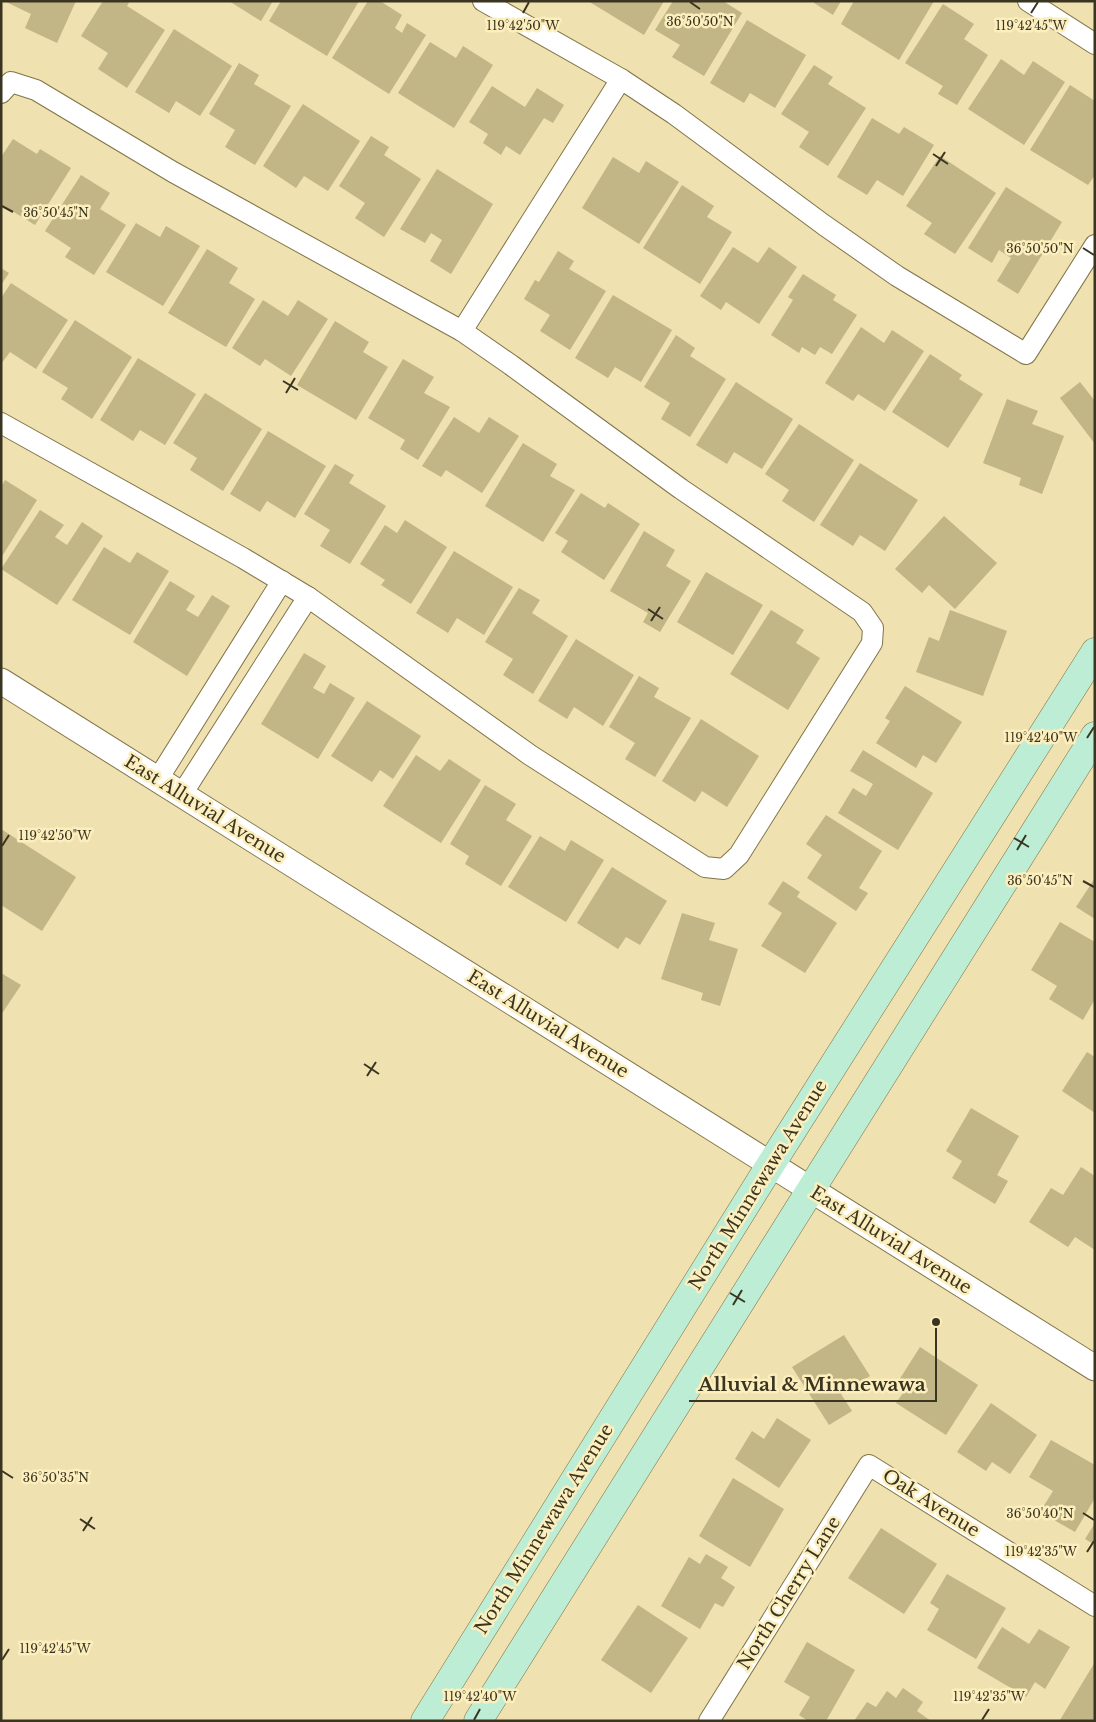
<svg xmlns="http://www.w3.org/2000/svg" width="1096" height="1722" viewBox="0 0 1096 1722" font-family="'Libre Baskerville',serif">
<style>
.building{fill:#c2b586}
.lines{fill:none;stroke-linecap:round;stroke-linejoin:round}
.minor-casing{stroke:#817447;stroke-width:22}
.tertiary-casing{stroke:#817447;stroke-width:27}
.secondary-casing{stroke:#817447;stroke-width:29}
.minor{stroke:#fff;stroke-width:20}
.tertiary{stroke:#fff;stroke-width:25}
.secondary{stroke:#bdeed5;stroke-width:28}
.ticks{fill:none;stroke:#3a3521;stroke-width:2}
.labels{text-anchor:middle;stroke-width:5;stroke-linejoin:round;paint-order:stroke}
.street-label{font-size:18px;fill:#3a3521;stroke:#fceebd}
.ticks-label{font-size:12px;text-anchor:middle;fill:#3a3521;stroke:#fceebd;stroke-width:5;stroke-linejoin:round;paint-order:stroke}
.leader{fill:none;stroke:#3a3521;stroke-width:2}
.callout-dot{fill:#3a3521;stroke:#fceebd;stroke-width:2}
.callout-label{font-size:19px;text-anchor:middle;font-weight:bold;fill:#3a3521;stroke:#fceebd;stroke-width:5;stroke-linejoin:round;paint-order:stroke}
</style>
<rect width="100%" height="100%" fill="#efe1b0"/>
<g class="building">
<path d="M4 1H76L57 43 25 28 31 14Z"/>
<path d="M103 1H130L127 6 165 30 127 88 98 69 108 53 81 36Z"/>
<path d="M229 1H273L261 21Z"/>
<path d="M281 1H359L327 56 269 21Z"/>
<path d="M368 1H380L402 15 395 28 402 33 407 23 426 35 389 94 332 58Z"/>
<path d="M588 1H664L644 35Z"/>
<path d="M673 1H723L742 13 704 76 672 57 680 45 655 30Z"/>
<path d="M815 1H841L833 15 814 3Z"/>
<path d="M854 1H934L899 60 841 24Z"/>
<path d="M943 4 974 24 964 39 988 55 957 105 938 94 943 86 905 63Z"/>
<path d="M747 20 806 55 775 108 750 93 744 103 710 83Z"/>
<path d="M174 29 232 66 200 116 176 101 169 113 135 92Z"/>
<path d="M430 42 456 58 463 46 493 65 454 128 398 93Z"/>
<path d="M1001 59 1024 75 1033 61 1065 82 1024 145 968 109Z"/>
<path d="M239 63 259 75 254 84 291 106 255 165 225 147 235 130 209 114Z"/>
<path d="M814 65 833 77 828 84 866 108 828 166 799 147 809 132 781 114Z"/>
<path d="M1070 85 1095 101V175L1088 185 1030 150Z"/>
<path d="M492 86 525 107 537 88 564 105 553 123 544 118 520 155 506 146 501 155 483 143 488 134 469 122Z"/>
<path d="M303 104 360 141 328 191 304 176 296 188 263 166Z"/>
<path d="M872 118 899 134 904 127 934 145 903 196 877 180 867 195 837 177Z"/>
<path d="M371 136 389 147 384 155 421 179 384 237 355 218 365 203 339 186Z"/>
<path d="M13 139 37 154 40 149 71 168 35 225 1 204V157Z"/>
<path d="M940 156 996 193 955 254 924 234 932 223 906 206Z"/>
<path d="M613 157 639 173 646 161 679 182 639 244 582 208Z"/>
<path d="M437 169 493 204 451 274 430 261 442 240 431 233 425 243 400 229Z"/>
<path d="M81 175 110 193 100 209 126 225 94 275 65 257 71 248 45 231Z"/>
<path d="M682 185 714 206 707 217 732 232 700 284 643 248Z"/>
<path d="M1006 187 1062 222 1018 294 997 281 1011 258 999 250 992 263 968 248Z"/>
<path d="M136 223 160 237 166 226 200 246 163 306 106 272Z"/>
<path d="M733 247 758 263 769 247 797 267 759 324 726 302 721 310 700 296Z"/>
<path d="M207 249 238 268 229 283 255 299 226 347 168 313Z"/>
<path d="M558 251 574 261 569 269 606 291 570 350 540 331 550 315 524 299 535 280 539 282Z"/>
<path d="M1 268 9 273 1 285Z"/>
<path d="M803 274 836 295 833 300 857 315 832 354 820 347 815 355 802 347 799 353 771 335 793 300 788 297Z"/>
<path d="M11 283 68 320 36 369 10 352 1 364V298Z"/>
<path d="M613 295 672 330 641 382 615 367 608 378 575 358Z"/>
<path d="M263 300 288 316 298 300 328 319 291 376 265 359 260 366 232 348Z"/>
<path d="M75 320 132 357 92 419 61 399 68 388 42 372Z"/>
<path d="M335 321 369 342 363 352 388 367 356 420 297 385Z"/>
<path d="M861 327 884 343 892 330 924 351 885 411 858 394 853 401 825 383Z"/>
<path d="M676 335 695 348 690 356 726 379 690 437 661 419 670 403 644 387Z"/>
<path d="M930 354 962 375 959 379 983 394 948 448 892 412Z"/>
<path d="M138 358 196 394 165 445 140 430 133 441 100 420Z"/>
<path d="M403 359 434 377 424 393 450 407 418 460 400 449 405 440 368 418Z"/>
<path d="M736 382 793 419 762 469 734 452 727 464 696 445Z"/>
<path d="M1080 382 1095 401V444L1060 398Z"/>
<path d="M205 393 262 429 223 491 190 470 197 458 173 443Z"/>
<path d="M1007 399 1038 411 1032 424 1064 436 1042 494 1019 485 1021 478 983 463Z"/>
<path d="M454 417 479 433 489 417 519 436 482 493 446 470 441 477 422 466Z"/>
<path d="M799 424 854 460 814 522 782 501 789 490 765 474Z"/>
<path d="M268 431 326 466 295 518 267 501 260 512 230 494Z"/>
<path d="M523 443 557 464 550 476 575 490 543 542 485 506Z"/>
<path d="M860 463 918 500 885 551 860 535 853 546 820 525Z"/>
<path d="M335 464 354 475 349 483 386 506 350 564 320 546 330 530 304 514Z"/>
<path d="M5 480 37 500 1 558V487Z"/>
<path d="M581 493 605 508 608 503 640 524 604 580 561 552 568 541 555 533Z"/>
<path d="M40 510 64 525 55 537 67 545 82 522 103 536 57 605 1 569Z"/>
<path d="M944 516 997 563 955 609 929 585 922 593 895 569Z"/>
<path d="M405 520 447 547 411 604 381 585 385 580 360 564 385 525 397 533Z"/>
<path d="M644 531 675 550 666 566 691 581 660 632 643 622 648 613 610 591Z"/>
<path d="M104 547 130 563 137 552 169 571 130 635 72 600Z"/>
<path d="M454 551 513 587 484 635 457 618 448 633 416 613Z"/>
<path d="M706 572 763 605 733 655 677 622Z"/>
<path d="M170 581 195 596 186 610 198 617 212 595 230 606 187 676 133 642Z"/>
<path d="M519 588 540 600 532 613 568 636 533 694 503 675 513 659 485 642Z"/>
<path d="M771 610 804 630 796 643 820 658 788 710 730 674Z"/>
<path d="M950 610 1007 631 983 696 916 672 929 637 939 641Z"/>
<path d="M576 639 634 675 603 726 574 707 567 719 538 701Z"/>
<path d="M304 653 326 666 313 688 324 694 330 683 355 698 318 759 261 724Z"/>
<path d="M639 676 659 688 654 697 691 718 655 777 625 759 635 743 609 727Z"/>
<path d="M905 686 962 722 936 763 923 755 916 768 876 743 890 721 885 718Z"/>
<path d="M367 701 421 736 393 779 380 770 372 782 331 756Z"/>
<path d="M701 719 759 756 727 807 702 791 695 802 662 781Z"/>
<path d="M863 750 933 793 898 850 838 813 853 788 866 796 873 784 850 771Z"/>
<path d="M416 755 440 771 449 759 481 780 441 843 383 806Z"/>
<path d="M485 785 516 804 506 820 532 836 501 886 465 864 469 856 450 844Z"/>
<path d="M826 815 882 851 859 888 868 893 856 911 807 878 822 855 806 844Z"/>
<path d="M1 829 76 877 42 931 1 905Z"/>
<path d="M540 836 565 851 571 840 604 860 566 922 508 887Z"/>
<path d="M612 867 667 901 640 945 626 937 618 949 577 923Z"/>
<path d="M1095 878V919L1076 907Z"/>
<path d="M783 881 800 892 797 897 837 923 805 973 761 946 782 913 768 904Z"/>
<path d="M682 913 715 923 709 940 738 949 720 1006 701 1000 703 993 661 979Z"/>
<path d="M1060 922 1095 942V999L1083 1020 1049 999 1057 986 1031 970Z"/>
<path d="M1 973 21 985 1 1015Z"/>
<path d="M1087 1052 1095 1057V1113L1062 1091Z"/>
<path d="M971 1108 1019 1136 997 1175 1008 1181 995 1204 952 1178 962 1161 946 1151Z"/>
<path d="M1081 1167 1095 1176V1250L1075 1237 1068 1247 1029 1222 1051 1188 1063 1195Z"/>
<path d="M844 1335 870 1376 841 1394 852 1411 829 1425 792 1367Z"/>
<path d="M920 1347 978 1385 946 1435 896 1403 903 1393 894 1388Z"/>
<path d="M991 1403 1037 1435 1010 1474 992 1462 986 1471 957 1452Z"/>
<path d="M777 1418 811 1440 779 1488 735 1459 752 1431 764 1439Z"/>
<path d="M1051 1440 1095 1465V1498L1075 1532 1040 1512 1053 1491 1029 1477Z"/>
<path d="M733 1478 784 1509 750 1567 699 1536Z"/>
<path d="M1095 1523V1545L1085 1539Z"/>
<path d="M881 1528 937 1564 904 1614 848 1578Z"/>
<path d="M706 1554 728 1567 721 1578 735 1587 723 1607 715 1603 700 1629 661 1606 689 1557 700 1564Z"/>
<path d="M947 1574 1006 1608 976 1659 927 1630 939 1609 930 1603Z"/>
<path d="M638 1605 688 1638 651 1693 601 1660Z"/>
<path d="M1002 1627 1029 1644 1039 1629 1070 1647 1045 1689 1035 1682 1026 1697 977 1668Z"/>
<path d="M807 1642 855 1670 826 1721H808L799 1715 810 1697 784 1682Z"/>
<path d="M1095 1662V1721H1062L1060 1720Z"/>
<path d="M903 1688 923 1702 917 1711 931 1721H854L867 1702 876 1707 887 1691 896 1698Z"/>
</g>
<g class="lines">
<g class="minor-casing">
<g id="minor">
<path d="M483 1 621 79 674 114 824 225 897 276 1026 354 1095 245"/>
<path d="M1028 1 1095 44"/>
<path d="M1 93 11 82 36 90 173 172 462 331 511 365 681 489 862 612 873 628 872 643 739 855 724 869 705 867 530 755 308 597 243 558 1 423"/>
<path d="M462 331 621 79"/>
<path d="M158 779 282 581"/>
<path d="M182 794 308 597"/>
<path d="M709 1721 869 1465 1095 1606"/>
</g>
</g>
<g class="tertiary-casing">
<path id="tertiary" d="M1 681 1095 1368"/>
</g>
<g class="secondary-casing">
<g id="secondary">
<path d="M425 1721 771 1164 1095 652"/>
<path d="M478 1721 1095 736"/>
</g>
</g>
<use href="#minor" class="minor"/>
<use href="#tertiary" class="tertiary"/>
<use href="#secondary" class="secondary"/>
</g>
<path class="ticks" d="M690 2 700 9M523 13 529 2M1031 13 1038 2M933 154 948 164M936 166 945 152M2 206 13 212M1083 248 1094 255M283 381 298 390M286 393 295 378M648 609 663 619M651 621 660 607M1087 738 1094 727M1014 838 1029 847M2 846 9 835M1017 850 1026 835M1083 881 1094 887M364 1064 379 1074M367 1076 376 1062M730 1293 745 1302M733 1305 742 1290M2 1471 13 1478M1083 1513 1094 1520M80 1519 95 1529M83 1531 92 1517M1087 1552 1094 1541M2 1660 9 1649M474 1720 480 1709M982 1720 989 1709"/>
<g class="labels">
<g class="street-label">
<text transform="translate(205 809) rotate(32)" y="6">East Alluvial Avenue</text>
<text transform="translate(548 1024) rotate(32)" y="6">East Alluvial Avenue</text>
<text transform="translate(758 1185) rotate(-58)" y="6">North Minnewawa Avenue</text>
<text transform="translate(891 1240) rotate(32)" y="6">East Alluvial Avenue</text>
<text transform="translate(931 1503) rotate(32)" y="6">Oak Avenue</text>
<text transform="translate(544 1529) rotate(-58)" y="6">North Minnewawa Avenue</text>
<text transform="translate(789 1593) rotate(-58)" y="6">North Cherry Lane</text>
</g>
</g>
<g class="ticks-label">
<text x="700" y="26">36°50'50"N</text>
<text x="523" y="30">119°42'50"W</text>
<text x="1031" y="30">119°42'45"W</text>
<text x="56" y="217">36°50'45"N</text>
<text x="1040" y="253">36°50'50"N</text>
<text x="1041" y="742">119°42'40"W</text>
<text x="55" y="840">119°42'50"W</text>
<text x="1040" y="885">36°50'45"N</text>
<text x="56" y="1482">36°50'35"N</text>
<text x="1040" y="1518">36°50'40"N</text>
<text x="1041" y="1556">119°42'35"W</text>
<text x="55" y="1653">119°42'45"W</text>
<text x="480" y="1701">119°42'40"W</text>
<text x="989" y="1701">119°42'35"W</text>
</g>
<path class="leader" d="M936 1322L936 1401H689"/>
<circle class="callout-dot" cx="936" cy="1322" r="5"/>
<g class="callout-label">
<text x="812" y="1391">Alluvial &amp; Minnewawa</text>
</g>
<rect width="1096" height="1722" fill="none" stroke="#3a3521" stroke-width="5"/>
</svg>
